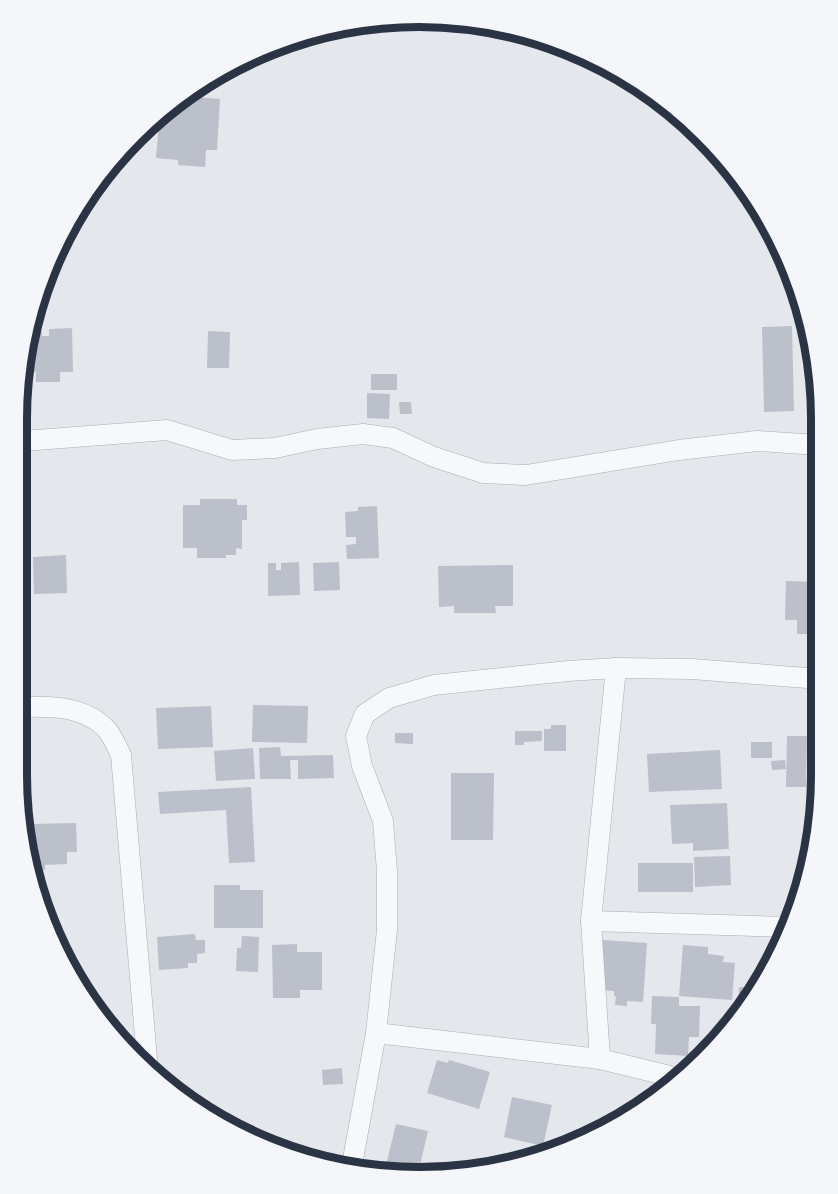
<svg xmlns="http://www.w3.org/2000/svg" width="838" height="1194" viewBox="0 0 838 1194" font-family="'PT Sans Narrow',sans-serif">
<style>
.building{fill:#bbc0ca}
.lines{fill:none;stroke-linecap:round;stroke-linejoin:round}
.minor-casing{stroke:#a9aeb7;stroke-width:21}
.minor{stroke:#f7f8fa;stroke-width:20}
.rim{fill:none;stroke:#2b3445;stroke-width:8}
</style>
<rect width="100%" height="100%" fill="#e4e7ec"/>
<g class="building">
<path d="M571 48 593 56 572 58Z"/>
<path d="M182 96 220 99 217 150H206L205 167 178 165V160L156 158 160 112Z"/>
<path d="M792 326 794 411 764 412 762 327Z"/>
<path d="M72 328 73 372H60V382H36V372H26L27 332 42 331V336H49V329Z"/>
<path d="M208 331 230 332 229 368H207Z"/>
<rect x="371" y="374" width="26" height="16"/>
<path d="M367 393 390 394 389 419 367 418Z"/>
<path d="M399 402H411L412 414H400Z"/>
<path d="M22 494H25L27 546 21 547Z"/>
<path d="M200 499H237V505H247V520H242V549L236 548V555H226V558H197V548H183V505H200Z"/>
<path d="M377 506 379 558 347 559 346 545 356 544V537H346L345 512 358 511V507Z"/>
<path d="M66 555 67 593 34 594 33 557Z"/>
<path d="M299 562 300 595 268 596V563H276V570H281V563Z"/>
<path d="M339 562 340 590 314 591 313 563Z"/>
<path d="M513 565V606H495L496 613H454V606L439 607 438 566Z"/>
<path d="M786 581 819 582V634H797V620H785Z"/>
<path d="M253 705 308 706 307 743 252 742Z"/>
<path d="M211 706 213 747 158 749 156 708Z"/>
<path d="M551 725H566V751H544V729H551Z"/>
<path d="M515 731H542V741L524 742V745H515Z"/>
<path d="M395 733H413V744L395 743Z"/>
<path d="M787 736H807L806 787H786Z"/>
<rect x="751" y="742" width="21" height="16"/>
<path d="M280 747 281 756 333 755 334 778 298 779V760H290L291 779H260L259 748Z"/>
<path d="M253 748 255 779 216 781 214 751Z"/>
<path d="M720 750 722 789 649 792 647 754Z"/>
<path d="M785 760 786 769 772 770 771 761Z"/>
<path d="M451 773H494L493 840H451Z"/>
<path d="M251 787 255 862 229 863 226 810 160 814 158 792Z"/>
<path d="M727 803 729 849 693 851V843L672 844 670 805Z"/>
<path d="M76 823 77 852H67V864L45 865V870H31L30 824Z"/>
<path d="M730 856 731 885 695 887 694 857Z"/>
<rect x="638" y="863" width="55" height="29"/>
<path d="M214 885H240V890H263V928H214Z"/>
<path d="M195 934 196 940H205V953L197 954V963H188V968L159 970 157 937Z"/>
<path d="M242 936 259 937 258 972 236 971 237 948H241Z"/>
<path d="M603 940 647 943 643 1002 627 1001V1006L615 1005 616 996H614V991L600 990Z"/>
<path d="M297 944V952H322V990H300V998H273L272 945Z"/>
<path d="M683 945 708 947V954L724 956 723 962 735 963 732 1000 679 996Z"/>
<path d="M739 987 758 988 746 1007H738Z"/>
<path d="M652 996 679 997V1006H700L699 1037H689L688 1056 655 1054 656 1024H651Z"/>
<path d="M437 1060 448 1063 449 1060 490 1072 479 1109 427 1093Z"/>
<path d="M342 1068 343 1084 323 1085 322 1070Z"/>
<path d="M512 1097 552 1105 543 1146 504 1137Z"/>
<path d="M396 1124 428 1131 418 1174H384Z"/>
</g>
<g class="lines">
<g class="minor-casing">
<g id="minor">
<path d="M23 441 167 430 232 450 275 448 317 439 363 434 393 438 434 457 483 473 526 475 679 450 757 441 818 445"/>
<path d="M18 707C48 706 85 705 107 730 113 737 117 747 121 755L148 1071"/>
<path d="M591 921 790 927"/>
<path d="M376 1033 600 1059 682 1079"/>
<path d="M600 1059 591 921 616 668"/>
<path d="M351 1170 376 1033 387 930V871L383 821 362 766 356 736 365 714 389 698 434 685 568 671 616 668 692 669 820 679"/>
</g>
</g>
<use href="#minor" class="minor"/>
</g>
<path d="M0 0H838V1194H0ZM419 27H419A392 392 0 0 1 811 419V775A392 392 0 0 1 419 1167H419A392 392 0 0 1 27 775V419A392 392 0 0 1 419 27Z" fill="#f4f6f9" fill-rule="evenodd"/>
<path class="rim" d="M419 27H419A392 392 0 0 1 811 419V775A392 392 0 0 1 419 1167H419A392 392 0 0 1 27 775V419A392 392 0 0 1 419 27Z"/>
</svg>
